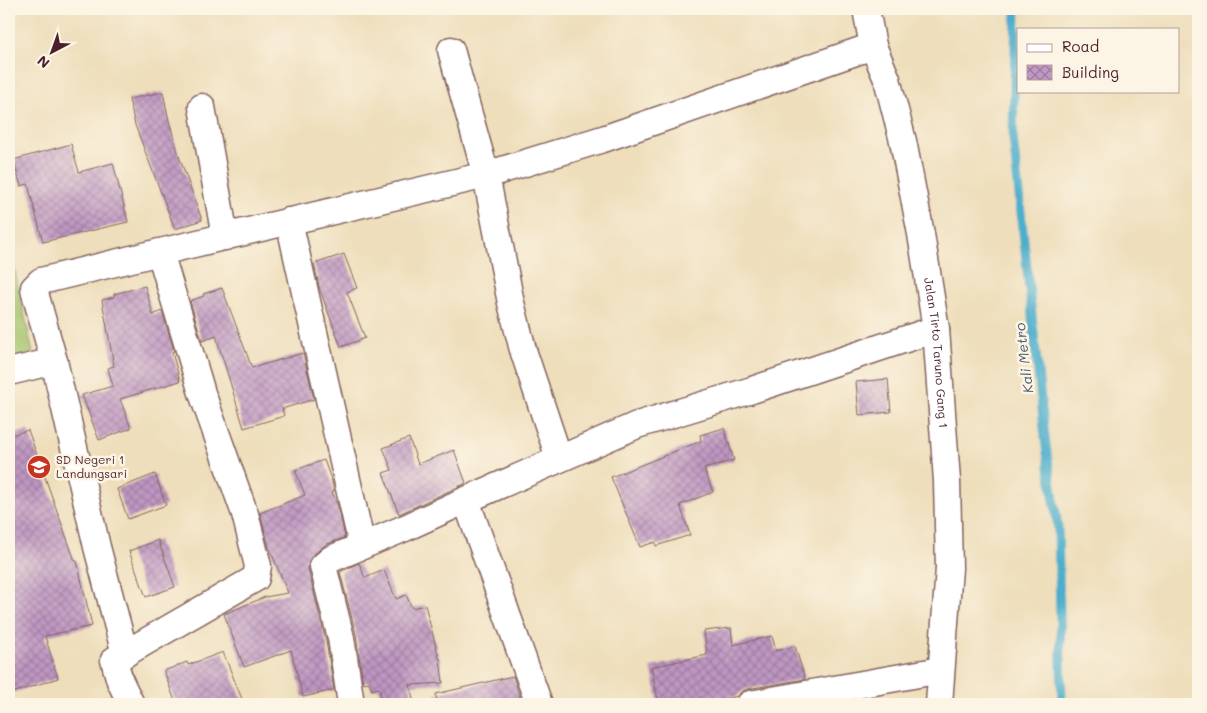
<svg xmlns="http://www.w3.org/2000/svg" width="1207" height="713" viewBox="0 0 1207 713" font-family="Mali,sans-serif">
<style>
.garden{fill:#a4c36b;stroke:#77714b}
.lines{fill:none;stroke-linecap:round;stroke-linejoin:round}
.stream{stroke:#4daecc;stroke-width:9}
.building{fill:url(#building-cross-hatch)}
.minor-casing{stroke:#83625d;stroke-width:29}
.minor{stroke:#fff;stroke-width:26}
.labels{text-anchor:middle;stroke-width:5;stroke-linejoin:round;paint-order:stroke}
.street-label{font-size:12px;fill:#4a1f2b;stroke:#fcf5e5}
.poi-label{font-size:12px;fill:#4a1f2b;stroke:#fcf5e5;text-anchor:start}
.water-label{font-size:14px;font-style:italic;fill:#4b586b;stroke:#fcf5e5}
</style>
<defs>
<pattern id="building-cross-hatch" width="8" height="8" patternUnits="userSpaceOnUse" patternTransform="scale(1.25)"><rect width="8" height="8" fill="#bf97c2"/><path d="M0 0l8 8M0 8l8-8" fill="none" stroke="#9d7b9e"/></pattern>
</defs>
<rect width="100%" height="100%" fill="#fcf5e5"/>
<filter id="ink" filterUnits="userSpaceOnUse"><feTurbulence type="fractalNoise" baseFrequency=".02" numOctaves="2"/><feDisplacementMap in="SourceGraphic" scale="10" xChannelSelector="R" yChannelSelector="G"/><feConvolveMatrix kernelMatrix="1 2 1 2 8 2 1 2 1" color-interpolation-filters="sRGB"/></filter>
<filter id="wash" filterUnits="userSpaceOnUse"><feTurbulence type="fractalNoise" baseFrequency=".0096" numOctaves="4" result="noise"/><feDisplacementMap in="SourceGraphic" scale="20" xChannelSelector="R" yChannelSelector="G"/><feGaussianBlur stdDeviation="1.12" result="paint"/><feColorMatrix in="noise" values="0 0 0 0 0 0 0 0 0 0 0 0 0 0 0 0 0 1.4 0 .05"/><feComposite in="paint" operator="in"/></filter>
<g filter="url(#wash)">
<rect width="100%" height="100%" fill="#eedebb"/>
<path class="garden" d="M9 245 33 353 9 359Z"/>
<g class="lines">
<path class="stream" d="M1016 9 1013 138 1046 446 1058 527 1062 704"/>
</g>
<g id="blocks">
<g class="building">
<path d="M163 92 169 121 180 159 202 220 175 229 135 125 129 99Z"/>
<path d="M71 144 79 172 113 163 128 222 43 242 28 184 21 186 13 160Z"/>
<path d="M344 254 357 288 347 292 365 338 341 347 320 290 314 264Z"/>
<path d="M145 286 153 315 162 311 174 351 172 352 180 381 120 399 131 428 99 440 82 395 113 386 108 368 114 366 102 300 114 297V294Z"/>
<path d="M222 288 252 368 303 353 314 399 282 409 284 416 244 428 216 336 202 341 190 301 204 296 203 294Z"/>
<path d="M888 379 891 412 859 415 856 382Z"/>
<path d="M724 428 734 460 704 469 713 492 680 505 690 535 656 546 655 542 640 547 611 477 701 441 700 435Z"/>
<path d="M28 430 75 561H77L92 626 45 636 58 678 9 694V436Z"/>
<path d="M409 438 418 464 454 450 466 483 399 514 383 473 392 470 383 448Z"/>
<path d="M324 460 332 482 334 491 332 492 338 506 345 537 325 545 313 555 309 561 308 569 326 641 334 690 303 697 291 650 244 667 224 614 265 597 288 593 269 547 260 513 305 495 295 470Z"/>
<path d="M155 474 166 505 128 519 117 489Z"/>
<path d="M158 540 175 587 146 597 129 551Z"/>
<path d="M359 563 365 578 384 570 396 599 406 595 412 608 425 605 439 658H440L443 683 410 685 414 704H383L379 688 372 690 369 682 363 683 356 634 340 572Z"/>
<path d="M731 628 733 645 772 636 776 651 795 646 805 679 747 689 741 692 738 696 705 704H659L651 667 707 655 704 631Z"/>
<path d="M223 652 244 704H176L164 671 187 662 188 665Z"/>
<path d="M513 676 522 704H437L436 694Z"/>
</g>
</g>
</g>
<g filter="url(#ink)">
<use href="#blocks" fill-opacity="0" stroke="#83625d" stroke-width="1"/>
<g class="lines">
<g class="minor-casing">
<g id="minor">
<path id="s1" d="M866 9 873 46 887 79 903 141 921 234 936 329 947 481 949 568 939 704"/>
<path d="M451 50 486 175 511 303 523 350 559 458"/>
<path d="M202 107 225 237"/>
<path d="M289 221 362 546"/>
<path d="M9 372 54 361"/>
<path d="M466 500 539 704"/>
<path d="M125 654 97 547 54 361 35 293 34 288 41 281 160 252 486 175 606 138 873 46"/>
<path d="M131 704 120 681 114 660 256 578 258 566 245 514 202 393 160 252"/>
<path d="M351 704 341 638 323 566 331 559 405 528 466 500 637 425 752 390 936 329"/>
<path d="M750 704 941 670"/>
</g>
</g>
<use href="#minor" class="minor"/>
</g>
</g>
<defs>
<g id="school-disc" transform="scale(1.25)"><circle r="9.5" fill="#c8321e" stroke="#fcf5e5"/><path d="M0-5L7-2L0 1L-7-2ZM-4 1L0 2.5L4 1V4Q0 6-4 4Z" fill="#fff"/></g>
</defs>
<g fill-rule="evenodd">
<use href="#school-disc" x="39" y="467"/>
</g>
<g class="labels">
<g class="street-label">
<text dy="4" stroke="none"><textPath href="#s1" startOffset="352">Jalan Tirto Taruno Gang 1</textPath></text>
</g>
<g class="poi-label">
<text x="56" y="464">SD Negeri 1<tspan x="56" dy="14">Landungsari</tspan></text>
</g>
<g class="water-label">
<text transform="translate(1024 358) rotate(-97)" y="5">Kali Metro</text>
</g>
</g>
<rect width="1207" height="713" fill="none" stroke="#fcf5e5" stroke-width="30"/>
<rect x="1017" y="28" width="162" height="65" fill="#fcf5e5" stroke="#b59f9b"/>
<rect x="1027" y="44" width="25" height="8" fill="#ffffff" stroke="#b59f9b"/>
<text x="1062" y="52" font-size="15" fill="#4a1f2b">Road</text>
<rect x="1027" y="65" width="25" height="15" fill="url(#building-cross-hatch)" stroke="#b59f9b"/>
<text x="1062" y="78" font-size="15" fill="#4a1f2b">Building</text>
<g transform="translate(52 52) rotate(221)" stroke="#fcf5e5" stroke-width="4" paint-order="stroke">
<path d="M0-4L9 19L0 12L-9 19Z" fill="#4a1f2b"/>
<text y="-8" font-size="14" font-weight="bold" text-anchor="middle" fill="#4a1f2b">N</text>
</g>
</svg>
